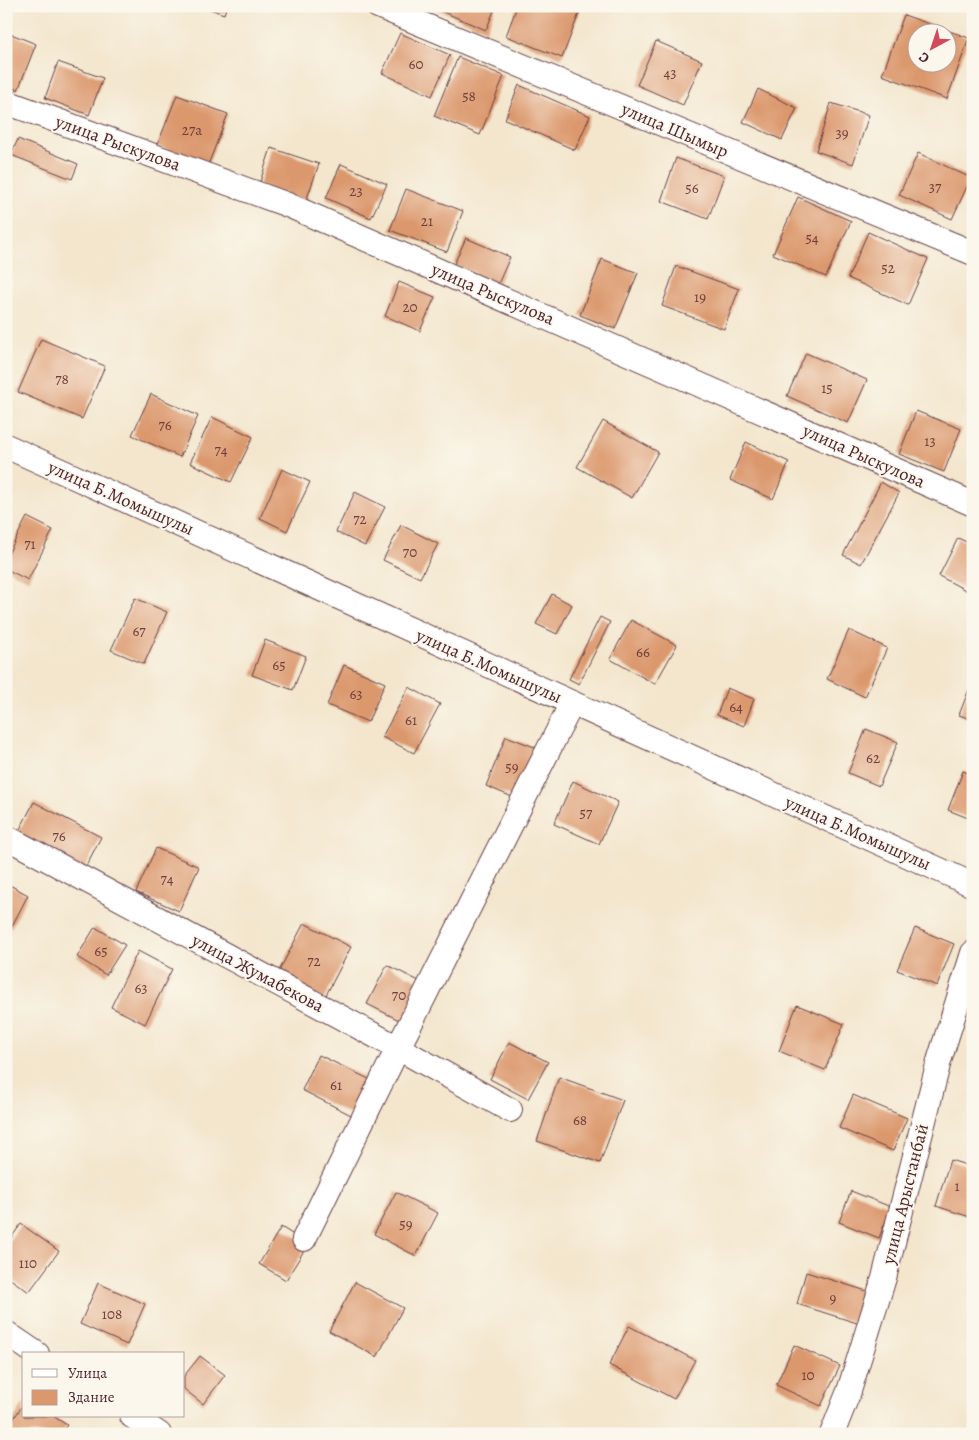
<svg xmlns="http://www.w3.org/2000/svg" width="979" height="1440" viewBox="0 0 979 1440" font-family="Alegreya,serif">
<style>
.building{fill:#db986d;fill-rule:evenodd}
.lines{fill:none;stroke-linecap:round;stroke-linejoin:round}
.street-casing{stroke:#633d43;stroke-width:26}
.street{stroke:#fff;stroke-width:24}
.labels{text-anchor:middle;stroke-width:4;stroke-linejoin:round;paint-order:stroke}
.number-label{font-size:15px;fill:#6e3d3c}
.street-label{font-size:18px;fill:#4a1f2b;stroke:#fbf7ec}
</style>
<rect width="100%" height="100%" fill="#fbf7ec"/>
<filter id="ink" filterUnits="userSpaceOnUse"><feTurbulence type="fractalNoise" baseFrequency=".02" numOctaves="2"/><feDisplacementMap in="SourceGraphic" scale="10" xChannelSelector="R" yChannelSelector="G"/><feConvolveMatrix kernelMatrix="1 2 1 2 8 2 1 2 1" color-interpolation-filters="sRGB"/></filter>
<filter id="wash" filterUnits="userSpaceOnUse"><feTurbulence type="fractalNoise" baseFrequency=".0096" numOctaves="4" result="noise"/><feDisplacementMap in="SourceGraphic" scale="20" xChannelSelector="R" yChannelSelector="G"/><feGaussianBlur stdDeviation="1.12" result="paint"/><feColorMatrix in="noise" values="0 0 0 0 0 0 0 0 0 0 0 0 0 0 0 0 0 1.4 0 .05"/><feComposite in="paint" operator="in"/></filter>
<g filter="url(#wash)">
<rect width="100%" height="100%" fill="#f3e6cd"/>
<g id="blocks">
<g class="building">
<path d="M208 6H227L224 14 207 8Z"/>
<path d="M429 6H496L486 30Z"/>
<path d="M517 6H567L580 11 562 58 506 36Z"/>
<path d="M904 15 969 38 947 99 882 75ZM916 32H946V62H916Z"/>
<path d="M6 32 36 44 18 90 6 85Z"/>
<path d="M400 33 450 55 432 96 382 73Z"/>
<path d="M656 41 702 61 683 105 637 85Z"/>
<path d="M458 57 504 76 480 135 434 116Z"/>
<path d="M58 62 103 78 89 115 45 98Z"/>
<path d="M519 85 590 116 575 150 505 119Z"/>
<path d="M758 89 797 108 782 140 743 122Z"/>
<path d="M177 95 228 114 208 165 157 146Z"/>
<path d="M831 103 869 115 853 164 816 151Z"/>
<path d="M18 139 78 164 72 179 11 155Z"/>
<path d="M271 148 319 164 306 201 259 185Z"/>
<path d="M918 153 971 178 952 219 899 195Z"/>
<path d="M676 158 724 176 708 219 661 201Z"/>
<path d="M341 164 387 184 371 218 326 198Z"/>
<path d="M406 189 463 211 447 252 390 230Z"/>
<path d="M798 197 851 221 826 277 773 254Z"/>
<path d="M868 232 928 259 908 305 848 278Z"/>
<path d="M466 238 510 257 498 284 454 264Z"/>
<path d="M602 259 638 273 615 329 580 315Z"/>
<path d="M676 266 739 289 724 329 662 306Z"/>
<path d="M399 282 435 297 420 331 385 316Z"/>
<path d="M41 339 105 366 82 419 18 392Z"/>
<path d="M806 353 867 380 848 423 787 396Z"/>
<path d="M151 394 198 416 180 457 132 435Z"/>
<path d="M916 411 961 429 944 472 899 454Z"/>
<path d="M212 417 253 437 231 482 190 463Z"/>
<path d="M603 421 658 452 632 498 577 467Z"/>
<path d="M746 442 789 462 773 499 730 480Z"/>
<path d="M282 469 310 482 287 531 260 518Z"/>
<path d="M881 482 899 493 861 564 843 555Z"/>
<path d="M355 492 385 507 365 546 336 532Z"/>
<path d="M27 517 53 530 28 580 6 569V558Z"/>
<path d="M401 525 438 544 420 578 383 560Z"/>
<path d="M958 538 973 545V594L939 576Z"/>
<path d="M552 594 572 605 557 634 536 624Z"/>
<path d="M135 598 167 612 144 664 111 650Z"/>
<path d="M600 617 610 622 579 684 569 679Z"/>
<path d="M631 620 677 645 655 684 610 659Z"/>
<path d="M849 630 887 648 865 697 827 679Z"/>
<path d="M265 640 306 656 293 690 252 675Z"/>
<path d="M344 665 385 683 368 722 327 705Z"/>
<path d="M973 679V720L959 715Z"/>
<path d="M409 687 440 704 414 753 382 737Z"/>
<path d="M727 688 754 699 744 726 717 715Z"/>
<path d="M866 729 898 742 879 786 848 773Z"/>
<path d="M506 736 537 748 517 799 486 786Z"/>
<path d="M963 771 973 775V820L948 810Z"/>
<path d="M573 781 618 802 599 844 554 824Z"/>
<path d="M34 802 101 837 84 870 17 835Z"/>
<path d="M156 848 199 867 179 911 136 892Z"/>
<path d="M8 884 28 895 11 928 6 926V887Z"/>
<path d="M304 923 351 947 324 999 277 975Z"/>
<path d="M95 927 125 945 106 975 77 957Z"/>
<path d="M915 928 954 944 937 986 897 970Z"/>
<path d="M138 951 172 969 145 1024 111 1007Z"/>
<path d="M387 965 431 987 411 1026 367 1004Z"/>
<path d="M797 1005 844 1024 825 1070 779 1051Z"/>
<path d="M509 1042 548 1062 528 1099 490 1079Z"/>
<path d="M319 1055 371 1080 353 1116 302 1090Z"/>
<path d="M559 1077 623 1100 600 1163 537 1141Z"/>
<path d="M853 1095 907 1118 893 1151 839 1128Z"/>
<path d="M950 1160 973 1167V1218L936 1206Z"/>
<path d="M851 1191 891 1207 879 1238 839 1222Z"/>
<path d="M396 1192 438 1213 416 1256 374 1234Z"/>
<path d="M21 1224 59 1251 29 1292 6 1276V1245Z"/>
<path d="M281 1227 308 1244 286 1280 259 1264Z"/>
<path d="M806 1272 870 1292 860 1324 797 1304Z"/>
<path d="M355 1282 403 1308 377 1357 329 1331Z"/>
<path d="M98 1283 145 1304 127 1345 80 1324Z"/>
<path d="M629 1326 695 1360 674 1399 609 1365Z"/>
<path d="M794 1345 840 1366 821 1406 776 1385Z"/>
<path d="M200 1356 225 1375 203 1404 184 1389V1376Z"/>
<path d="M24 1403V1416H53L67 1425 61 1434H6V1430Z"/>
</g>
</g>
</g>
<g filter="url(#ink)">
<use href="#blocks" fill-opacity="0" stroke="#633d43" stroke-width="1"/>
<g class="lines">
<g class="street-casing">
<g id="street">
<path d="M378 6 973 253"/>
<path d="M6 102 288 205 973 504"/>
<path d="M6 446 973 885"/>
<path d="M6 837 398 1048 510 1110"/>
<path d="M304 1239 398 1048 572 703"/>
<path d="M6 1333 37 1354"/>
<path d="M132 1416 159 1434"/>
<path d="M832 1434 849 1391 884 1278 939 1061 973 953"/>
</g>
</g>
<use href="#street" class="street"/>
</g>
</g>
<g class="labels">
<g class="number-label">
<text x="416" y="69">60</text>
<text x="670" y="78">43</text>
<text x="469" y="101">58</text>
<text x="192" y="135">27а</text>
<text x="842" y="138">39</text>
<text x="935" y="192">37</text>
<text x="692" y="193">56</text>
<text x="356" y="196">23</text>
<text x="427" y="226">21</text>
<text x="812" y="243">54</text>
<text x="888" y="273">52</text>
<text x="700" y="302">19</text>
<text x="410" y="312">20</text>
<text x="62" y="384">78</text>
<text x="827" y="393">15</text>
<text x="165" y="430">76</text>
<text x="930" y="446">13</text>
<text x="221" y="455">74</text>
<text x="360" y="524">72</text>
<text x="30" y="549">71</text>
<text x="410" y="557">70</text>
<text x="139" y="636">67</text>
<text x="643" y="657">66</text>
<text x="279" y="670">65</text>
<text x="356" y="699">63</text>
<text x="736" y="712">64</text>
<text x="411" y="725">61</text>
<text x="873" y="763">62</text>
<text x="512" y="772">59</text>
<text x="586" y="818">57</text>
<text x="59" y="841">76</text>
<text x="167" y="884">74</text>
<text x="101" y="956">65</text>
<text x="314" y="966">72</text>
<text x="141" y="993">63</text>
<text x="399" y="1000">70</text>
<text x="336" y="1090">61</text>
<text x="580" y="1125">68</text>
<text x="957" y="1191">1</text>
<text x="406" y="1229">59</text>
<text x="28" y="1268">110</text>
<text x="833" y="1303">9</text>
<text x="112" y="1319">108</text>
<text x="808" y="1380">10</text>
</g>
<g class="street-label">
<text transform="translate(675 130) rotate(23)" y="6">улица Шымыр</text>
<text transform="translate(118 143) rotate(20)" y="6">улица Рыскулова</text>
<text transform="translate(493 294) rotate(23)" y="6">улица Рыскулова</text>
<text transform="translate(864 456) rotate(24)" y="6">улица Рыскулова</text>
<text transform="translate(121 498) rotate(24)" y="6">улица Б.Момышулы</text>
<text transform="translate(489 666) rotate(24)" y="6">улица Б.Момышулы</text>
<text transform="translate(858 833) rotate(24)" y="6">улица Б.Момышулы</text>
<text transform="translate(258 973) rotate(28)" y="6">улица Жумабекова</text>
<text transform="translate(905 1194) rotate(-76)" y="6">улица Арыстанбай</text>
</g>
</g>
<rect width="979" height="1440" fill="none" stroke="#fbf7ec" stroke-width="25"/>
<rect x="22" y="1352" width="162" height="65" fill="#fbf7ec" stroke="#b4a19f"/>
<rect x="32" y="1369" width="25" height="8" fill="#ffffff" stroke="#b4a19f"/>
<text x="68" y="1378" font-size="15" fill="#4a1f2b">Улица</text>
<rect x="32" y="1390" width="25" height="15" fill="#db986d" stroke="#b4a19f"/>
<text x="68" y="1402" font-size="15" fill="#4a1f2b">Здание</text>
<g transform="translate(932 48) rotate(220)"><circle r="24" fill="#fbf7ec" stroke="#b4a19f"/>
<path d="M0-4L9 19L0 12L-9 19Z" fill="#d1495b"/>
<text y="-8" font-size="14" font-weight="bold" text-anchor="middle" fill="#4a1f2b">С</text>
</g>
</svg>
